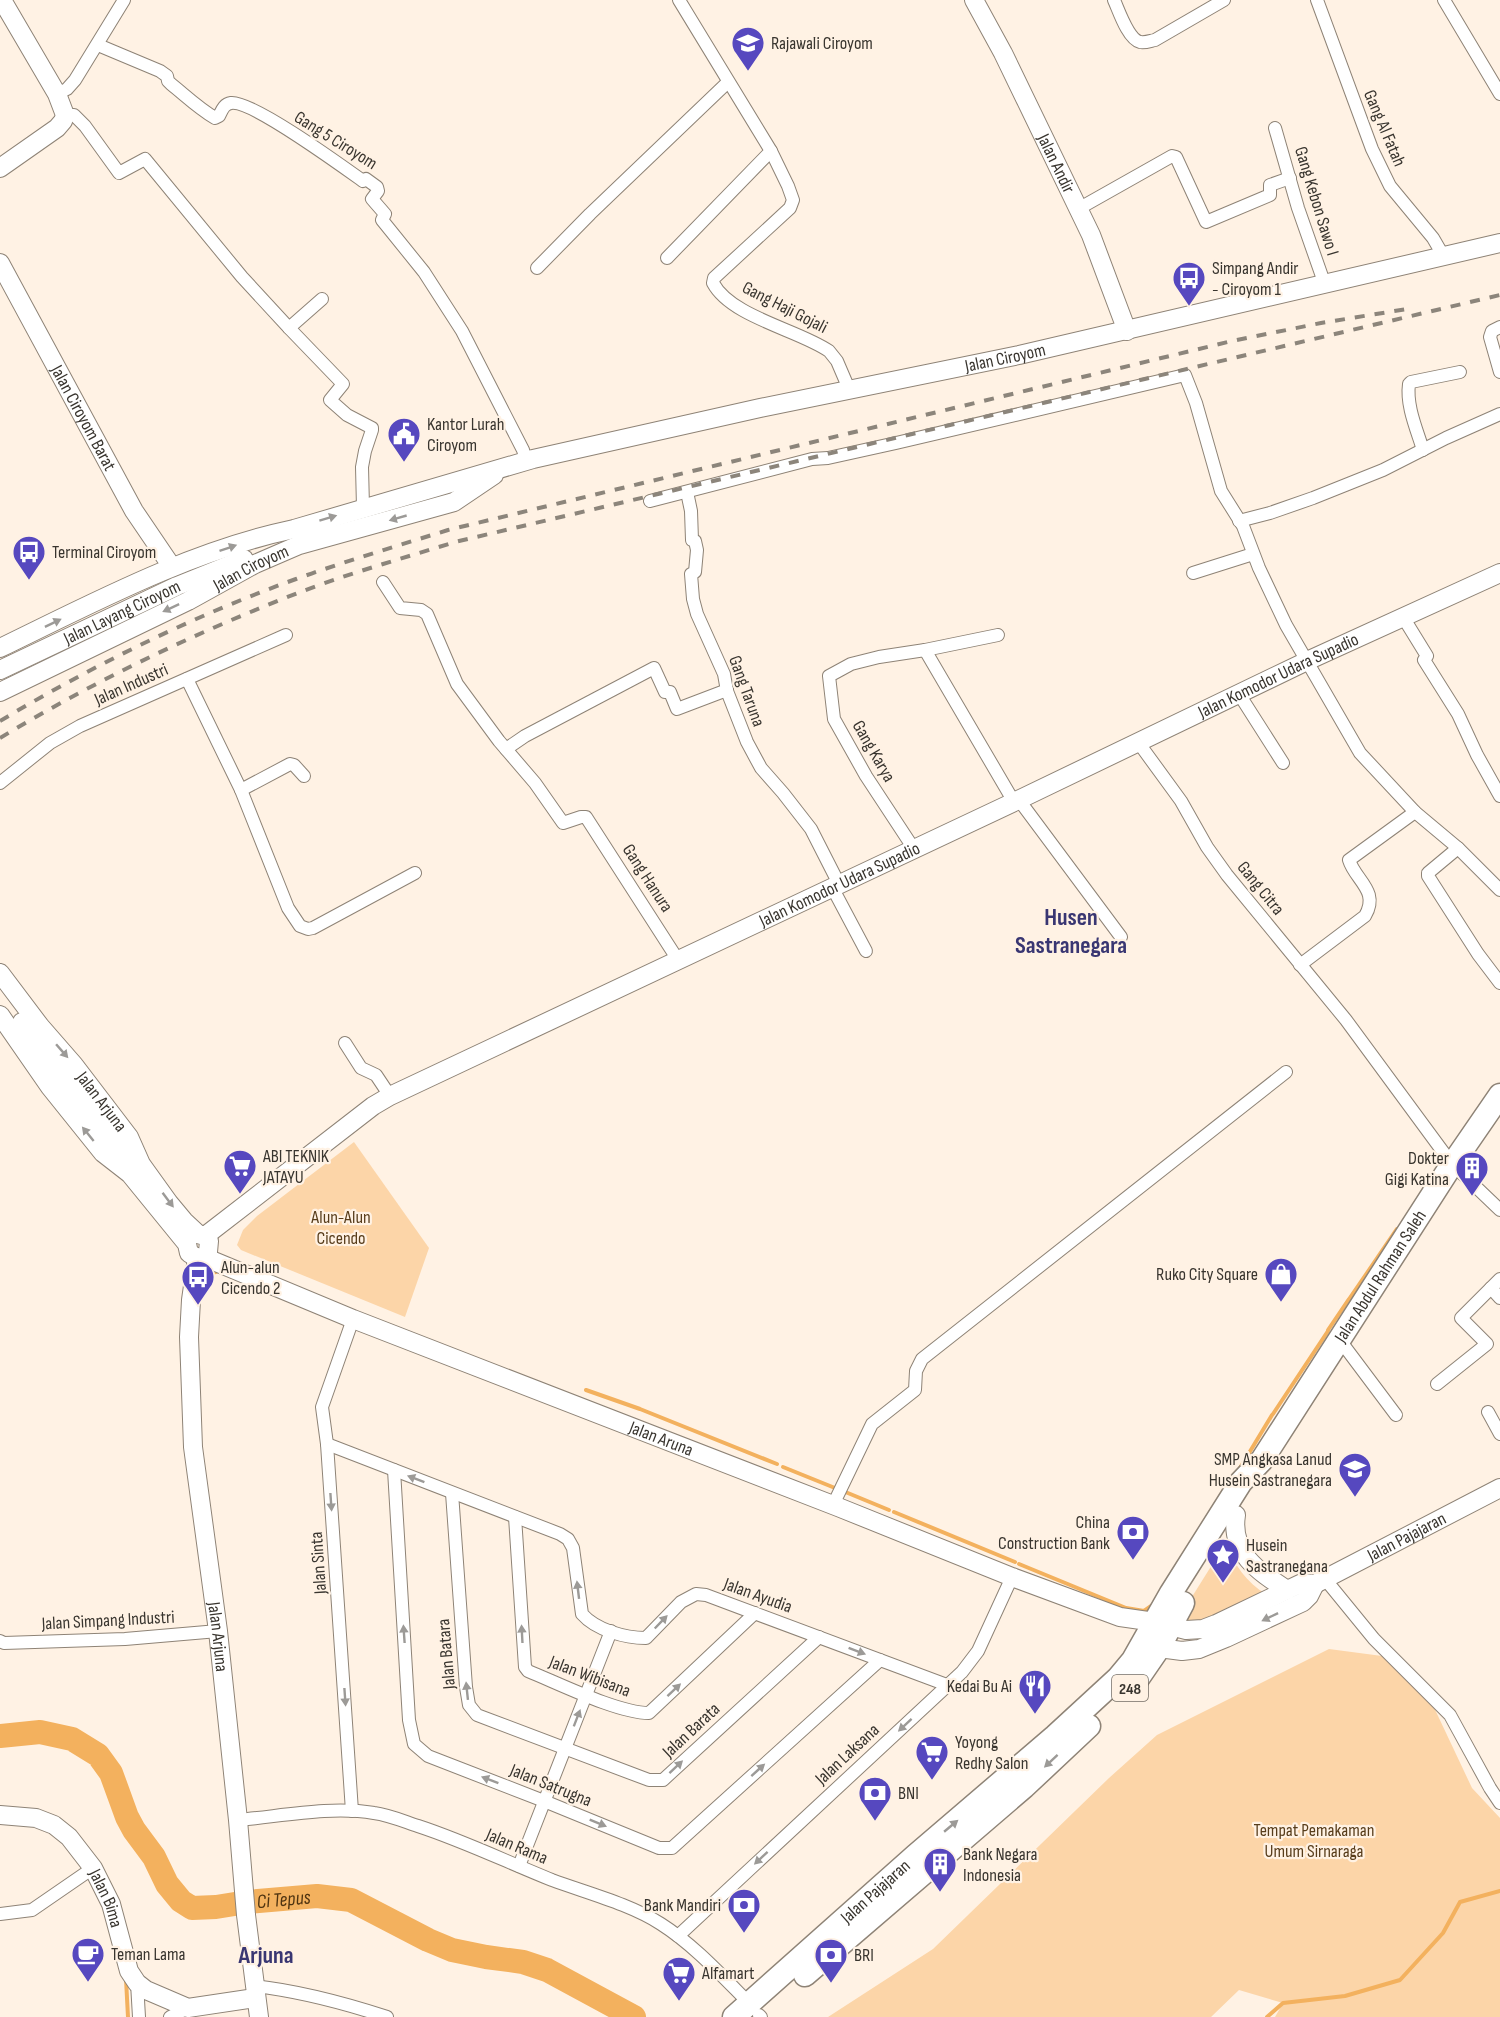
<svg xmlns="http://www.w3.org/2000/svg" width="1500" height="2017" viewBox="0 0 1500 2017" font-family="'Sofia Sans Condensed',sans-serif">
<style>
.green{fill:#fcd5a8}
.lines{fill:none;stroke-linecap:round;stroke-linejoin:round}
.stream{stroke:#f3b15e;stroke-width:4}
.river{stroke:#f3b15e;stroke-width:24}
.street-casing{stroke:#8e8376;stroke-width:14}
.secondary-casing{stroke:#8e8376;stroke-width:20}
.highway-casing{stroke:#8e8376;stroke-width:25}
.street{stroke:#fff;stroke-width:12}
.secondary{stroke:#fff;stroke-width:18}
.highway{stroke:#fff;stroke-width:22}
.rail{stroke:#8c857b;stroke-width:4;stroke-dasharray:10 10;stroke-linecap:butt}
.oneway{fill:#9c9a97}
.labels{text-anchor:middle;stroke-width:4.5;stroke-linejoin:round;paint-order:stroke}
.shield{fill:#fff2e4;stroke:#746e65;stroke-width:1.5}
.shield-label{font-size:16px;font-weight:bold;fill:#39352f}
.poi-label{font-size:18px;fill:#39352f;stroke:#fff2e4;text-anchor:start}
.street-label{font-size:18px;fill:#39352f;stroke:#fff2e4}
.park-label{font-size:18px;fill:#583d1b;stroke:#fff2e4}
.water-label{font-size:20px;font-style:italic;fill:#4f3411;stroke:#fff2e4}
.district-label{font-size:24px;font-weight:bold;fill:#393672;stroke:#fff2e4}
</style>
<rect width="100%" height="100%" fill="#fff2e4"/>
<g class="green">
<path d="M354 1142 429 1248 405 1317 241 1250 237 1245 243 1230 257 1216Z"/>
<path d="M1225 1544C1235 1564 1246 1583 1266 1594L1193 1626 1185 1620 1190 1600Z"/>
<path d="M1329 1649 1382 1656 1430 1699 1472 1788 1500 1818V2017H1275L1283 2003 1239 1990 1211 2017H828L933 1949 1109 1778 1157 1735Z"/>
</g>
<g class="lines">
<g class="stream">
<path d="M200 1280 206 1274 216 1272"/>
<path d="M1350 1298 1397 1229"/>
<path d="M1328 1330 1349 1299"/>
<path d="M586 1390 640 1409 777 1464"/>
<path d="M1273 1414 1328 1331"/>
<path d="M783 1467 835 1488"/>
<path d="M1240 1468 1272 1415"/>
<path d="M843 1491 889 1510"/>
<path d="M894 1512 1015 1562"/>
<path d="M1019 1564 1126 1608 1144 1611 1154 1604"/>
<path d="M126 1979 128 2017"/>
<path d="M1267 2017 1283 2003 1345 1996 1400 1980 1443 1933 1460 1902 1500 1891"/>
</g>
<path class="river" id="s1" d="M0 1736 40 1732 72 1739 98 1755 111 1773 127 1817 134 1830 154 1857 167 1884 181 1901 192 1908 216 1907 247 1902 317 1896 351 1900 428 1940 452 1950 486 1957 523 1962 547 1970 634 2017"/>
<g class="street-casing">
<g id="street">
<path d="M679 0 771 151 788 186 793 200 790 208 714 278 713 283C731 317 799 330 829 351L837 361 849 389"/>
<path d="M1114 0C1119 11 1128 39 1140 42 1145 43 1150 41 1155 40L1224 0"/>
<path d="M1317 0 1372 149 1390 186 1433 238 1444 257"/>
<path d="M1444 0 1500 94"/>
<path d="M98 45 160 71 167 76 168 81 171 84C186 96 198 108 215 118L219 116C222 110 224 104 231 103 251 100 342 166 363 181L366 179 377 187 378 191 372 199 385 214 382 220 424 272 462 331 523 450 526 460"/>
<path d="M57 94 67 89 75 80 124 0"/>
<path d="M65 115H74L85 126 119 173 145 159 242 277 289 328 343 384 330 400 347 415 372 428V430L365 451 362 467 363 507"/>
<path d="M1275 128 1298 208 1325 285"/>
<path d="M1078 209 1172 156 1176 157 1206 222 1270 195V185L1290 178"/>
<path d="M667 258 771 151"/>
<path d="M537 268 590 214 728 82"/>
<path d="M1500 327 1492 331 1490 337 1500 372"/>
<path d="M289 328 322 299"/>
<path d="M1423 450C1417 430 1406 406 1409 384L1411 382 1460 372"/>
<path d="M687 492 691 511 692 540 695 541 697 550 695 572 691 574 693 599 697 614 724 674 727 691 747 742 761 768 783 793 811 829 839 884"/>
<path d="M650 501 812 459 828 458 896 443 1185 375 1196 403 1221 491 1243 526 1259 568 1286 625 1360 753 1415 812 1458 848 1428 873V876L1478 954 1500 983"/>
<path d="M1239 521 1270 513 1313 498 1383 470 1446 438 1500 414"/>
<path d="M1193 573 1253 554"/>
<path d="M383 582 400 608 421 610 427 614 457 684 499 741 535 783 563 823 581 817H586L678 960"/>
<path d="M1403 617 1427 656 1424 660 1458 714 1477 755 1500 796"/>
<path d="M925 650 998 635"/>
<path d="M187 679 241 790 288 908 300 926 308 929 313 928 415 873"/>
<path d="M1239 694 1283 763"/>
<path d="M1138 742 1181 801 1207 847 1227 875 1346 1020 1452 1164 1500 1210"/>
<path d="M506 749 525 736 654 668 665 692H670L677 709 727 690"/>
<path d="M0 783 50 743 80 726 286 635"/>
<path d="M241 790 290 764 294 765 304 776"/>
<path d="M1019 800 1121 937"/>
<path d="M1458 848 1500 890"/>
<path d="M914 849 866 776 834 719 829 676 851 664 879 657 925 650 1014 802"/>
<path d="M832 887 866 951"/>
<path d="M1300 965 1365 916C1380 891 1355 880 1349 860L1415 812"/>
<path d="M345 1043 361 1068 376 1075 390 1096"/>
<path d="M1491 1288 1500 1298"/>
<path d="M1339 1339 1396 1415"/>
<path d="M1437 1384 1487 1344 1461 1318 1500 1279"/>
<path d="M1488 1412 1500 1434"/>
<path d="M327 1444 560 1534 568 1539 573 1548 582 1614C596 1630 625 1638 646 1638L681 1602 696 1594 706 1595 947 1685"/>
<path d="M394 1470 409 1720 414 1744 428 1756 544 1801 659 1848H672L880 1660"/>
<path d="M452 1493 466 1687 469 1705 477 1715 649 1780H663L819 1637"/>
<path d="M833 1505 872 1424 915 1390 916 1371 922 1359 1286 1072"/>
<path d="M515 1517 525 1667 528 1671C560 1684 618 1713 649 1713L755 1613"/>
<path d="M1325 1579 1374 1639 1450 1715 1490 1788 1500 1803"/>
<path d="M0 1641 4 1643 125 1639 218 1631"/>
<path d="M352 1811 327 1444 322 1407 353 1319"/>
<path d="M238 1820C283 1816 330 1806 374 1813 389 1815 403 1821 418 1826 464 1841 507 1862 552 1880 587 1893 630 1904 661 1924 694 1945 722 1976 749 2003"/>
<path d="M519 1866 611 1631"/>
<path d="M0 1914 32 1910 93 1868"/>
<path d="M678 1936 962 1672 978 1651 1012 1577"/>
<path d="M137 1983 139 2017"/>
<path d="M254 1986C299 1991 344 2003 387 2017"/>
<path d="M759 2015 761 2017"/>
<path d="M170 2017 188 2008"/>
</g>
</g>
<g class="secondary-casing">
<g id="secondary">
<path id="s2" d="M974 0 1003 53 1091 235 1127 331"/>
<path d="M0 168 57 128 63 121 65 115 57 94 2 0"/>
<path id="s3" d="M0 263 134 511 172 567"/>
<path id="s4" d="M0 648C95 602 190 551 294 529L533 459 760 408 1019 355 1500 243"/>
<path id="s5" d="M0 670 177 586 244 559"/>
<path id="s6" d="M0 692 188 601 255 564 299 545 454 502 494 475"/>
<path id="s7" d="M0 973 40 1026 74 1065 129 1137 141 1164 169 1203 184 1221 198 1234 205 1236 209 1241 208 1252 204 1257 197 1258 189 1253 187 1244 130 1174 103 1153 50 1087 0 1015"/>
<path d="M22 1022 111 1139 126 1167"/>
<path id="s8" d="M205 1236 373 1106 390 1096 1014 802 1307 661 1500 573"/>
<path id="s9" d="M204 1257 353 1319 838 1507 1012 1577 1120 1617 1155 1622 1186 1630 1203 1629 1216 1624 1302 1583 1315 1584 1500 1488"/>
<path id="s10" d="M197 1258 191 1300 189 1337 193 1447 218 1631 238 1820 246 1915 259 2017"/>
<path d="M1236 1515C1230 1553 1258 1571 1287 1590"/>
<path d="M1149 1644 1159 1648 1182 1651 1199 1649 1226 1638 1303 1602 1309 1596 1315 1584"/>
<path id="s11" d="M0 1815 36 1818 54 1825 69 1837 93 1868 111 1904 129 1971 137 1983 146 1990 188 2008 255 1998"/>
</g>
</g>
<g class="highway-casing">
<g id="highway">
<path d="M1137 1680 1159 1648 1183 1603"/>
<path d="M805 1975 1024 1787 1089 1726"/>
<path id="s12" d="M734 2017 916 1855 1055 1736 1118 1678 1133 1660 1171 1593 1241 1482 1262 1460 1447 1172 1500 1095"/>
</g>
</g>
<use href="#street" class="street"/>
<use href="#secondary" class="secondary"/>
<use href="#highway" class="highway"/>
<g class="rail">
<path d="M0 721C94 665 193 616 296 579 346 561 397 546 448 530L1232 341 1321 323 1407 309"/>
<path d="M0 738C96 680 199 631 303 591 353 572 404 558 455 542L1500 295"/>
</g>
</g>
<defs><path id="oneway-solid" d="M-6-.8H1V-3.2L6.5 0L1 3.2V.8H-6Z" transform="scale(1.5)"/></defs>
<g class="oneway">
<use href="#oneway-solid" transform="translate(328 518) rotate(-17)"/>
<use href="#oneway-solid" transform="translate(398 518) rotate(164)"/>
<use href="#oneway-solid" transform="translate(228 548) rotate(-19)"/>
<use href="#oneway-solid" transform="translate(171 608) rotate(155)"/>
<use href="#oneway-solid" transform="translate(53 623) rotate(-26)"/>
<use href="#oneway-solid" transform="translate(62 1051) rotate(49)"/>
<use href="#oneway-solid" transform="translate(88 1134) rotate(-129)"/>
<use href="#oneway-solid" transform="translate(168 1200) rotate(53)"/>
<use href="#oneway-solid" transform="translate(416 1479) rotate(-159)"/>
<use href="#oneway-solid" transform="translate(331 1502) rotate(86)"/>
<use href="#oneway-solid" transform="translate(578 1590) rotate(-97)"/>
<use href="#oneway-solid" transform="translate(1270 1617) rotate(154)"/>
<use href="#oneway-solid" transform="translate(661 1622) rotate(-46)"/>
<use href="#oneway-solid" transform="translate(404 1634) rotate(-94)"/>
<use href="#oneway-solid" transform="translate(522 1634) rotate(-93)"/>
<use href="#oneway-solid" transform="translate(857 1651) rotate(21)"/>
<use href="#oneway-solid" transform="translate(674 1690) rotate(-43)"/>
<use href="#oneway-solid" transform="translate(467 1691) rotate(-96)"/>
<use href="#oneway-solid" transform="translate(345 1697) rotate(86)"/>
<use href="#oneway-solid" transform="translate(577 1718) rotate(-69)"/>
<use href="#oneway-solid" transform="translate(905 1725) rotate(137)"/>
<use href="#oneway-solid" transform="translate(1051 1761) rotate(137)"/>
<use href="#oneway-solid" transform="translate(676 1767) rotate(-43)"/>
<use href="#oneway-solid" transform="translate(758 1770) rotate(-42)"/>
<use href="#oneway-solid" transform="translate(490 1780) rotate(-159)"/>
<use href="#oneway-solid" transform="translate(598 1823) rotate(22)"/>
<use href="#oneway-solid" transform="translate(951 1826) rotate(-40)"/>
<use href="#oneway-solid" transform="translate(761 1858) rotate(137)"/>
</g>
<defs>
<g id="school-pin" transform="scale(1.725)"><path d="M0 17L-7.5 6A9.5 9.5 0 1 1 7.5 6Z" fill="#5648bf" stroke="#fff2e4"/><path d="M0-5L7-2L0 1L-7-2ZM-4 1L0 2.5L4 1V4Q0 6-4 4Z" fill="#fff"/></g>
<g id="bus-pin" transform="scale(1.725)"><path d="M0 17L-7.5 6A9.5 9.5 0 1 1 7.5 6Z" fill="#5648bf" stroke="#fff2e4"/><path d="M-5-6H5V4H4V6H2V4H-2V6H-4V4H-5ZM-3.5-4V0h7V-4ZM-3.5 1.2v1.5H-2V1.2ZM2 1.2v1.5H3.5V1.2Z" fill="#fff"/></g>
<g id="civic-pin" transform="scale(1.725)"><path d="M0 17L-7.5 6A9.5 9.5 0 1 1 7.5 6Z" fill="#5648bf" stroke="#fff2e4"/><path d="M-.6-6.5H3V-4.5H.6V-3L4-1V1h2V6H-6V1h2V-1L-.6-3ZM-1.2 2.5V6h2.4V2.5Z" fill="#fff"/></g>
<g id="supermarket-pin" transform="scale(1.725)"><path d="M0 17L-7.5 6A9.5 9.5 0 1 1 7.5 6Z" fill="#5648bf" stroke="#fff2e4"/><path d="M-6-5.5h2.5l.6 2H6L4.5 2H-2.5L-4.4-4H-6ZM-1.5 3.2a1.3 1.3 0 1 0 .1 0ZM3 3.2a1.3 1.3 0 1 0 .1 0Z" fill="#fff"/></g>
<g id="building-pin" transform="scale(1.725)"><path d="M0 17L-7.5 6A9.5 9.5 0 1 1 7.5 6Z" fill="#5648bf" stroke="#fff2e4"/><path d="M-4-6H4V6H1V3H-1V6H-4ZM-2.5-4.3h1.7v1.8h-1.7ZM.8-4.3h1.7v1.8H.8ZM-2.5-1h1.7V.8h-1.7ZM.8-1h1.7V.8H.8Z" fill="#fff"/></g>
<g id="shop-pin" transform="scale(1.725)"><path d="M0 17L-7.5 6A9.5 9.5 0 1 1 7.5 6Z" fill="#5648bf" stroke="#fff2e4"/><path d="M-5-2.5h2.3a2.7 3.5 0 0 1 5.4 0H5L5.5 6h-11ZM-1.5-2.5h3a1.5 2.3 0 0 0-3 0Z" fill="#fff"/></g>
<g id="bank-pin" transform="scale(1.725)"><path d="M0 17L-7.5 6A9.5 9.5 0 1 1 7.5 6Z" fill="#5648bf" stroke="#fff2e4"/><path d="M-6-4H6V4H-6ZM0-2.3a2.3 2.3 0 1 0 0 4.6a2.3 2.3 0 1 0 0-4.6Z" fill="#fff"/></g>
<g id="sight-pin" transform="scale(1.725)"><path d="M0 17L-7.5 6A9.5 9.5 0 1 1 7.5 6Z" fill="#5648bf" stroke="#fff2e4"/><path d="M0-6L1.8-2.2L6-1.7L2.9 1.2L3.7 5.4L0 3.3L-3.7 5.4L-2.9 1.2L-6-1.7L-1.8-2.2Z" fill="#fff"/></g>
<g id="restaurant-pin" transform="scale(1.725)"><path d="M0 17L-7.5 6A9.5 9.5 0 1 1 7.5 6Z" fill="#5648bf" stroke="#fff2e4"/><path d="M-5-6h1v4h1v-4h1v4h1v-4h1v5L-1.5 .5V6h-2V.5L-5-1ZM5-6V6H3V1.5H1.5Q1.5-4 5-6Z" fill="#fff"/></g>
<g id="cafe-pin" transform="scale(1.725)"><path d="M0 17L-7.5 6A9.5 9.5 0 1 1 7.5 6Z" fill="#5648bf" stroke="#fff2e4"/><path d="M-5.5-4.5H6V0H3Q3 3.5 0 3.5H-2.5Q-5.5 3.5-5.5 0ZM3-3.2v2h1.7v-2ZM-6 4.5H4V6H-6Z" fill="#fff"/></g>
</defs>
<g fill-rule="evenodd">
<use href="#school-pin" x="748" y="43"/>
<use href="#bus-pin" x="1189" y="278"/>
<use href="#civic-pin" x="404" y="434"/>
<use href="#bus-pin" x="29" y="552"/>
<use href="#supermarket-pin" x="240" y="1166"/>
<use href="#building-pin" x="1472" y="1168"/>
<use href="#shop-pin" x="1281" y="1274"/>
<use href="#bus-pin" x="198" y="1277"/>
<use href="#school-pin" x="1355" y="1469"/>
<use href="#bank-pin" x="1133" y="1532"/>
<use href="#sight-pin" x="1223" y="1555"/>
<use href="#restaurant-pin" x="1035" y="1686"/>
<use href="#supermarket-pin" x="932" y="1752"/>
<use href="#bank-pin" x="875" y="1793"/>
<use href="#building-pin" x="940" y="1864"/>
<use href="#bank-pin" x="744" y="1905"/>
<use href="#cafe-pin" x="88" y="1954"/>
<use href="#bank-pin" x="831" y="1955"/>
<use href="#supermarket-pin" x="679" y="1973"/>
</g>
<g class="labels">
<rect class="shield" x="1112" y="1675" width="36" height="26" rx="4.5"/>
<g class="shield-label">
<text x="1130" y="1694">248</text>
</g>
<g class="poi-label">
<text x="771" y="49">Rajawali Ciroyom</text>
<text x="1212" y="274">Simpang Andir<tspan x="1212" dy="21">- Ciroyom 1</tspan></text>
<text x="427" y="430">Kantor Lurah<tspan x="427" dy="21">Ciroyom</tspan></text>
<text x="52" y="558">Terminal Ciroyom</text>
<text x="263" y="1162">ABI TEKNIK<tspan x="263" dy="21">JATAYU</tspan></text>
<text x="1449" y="1164" text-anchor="end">Dokter<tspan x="1449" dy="21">Gigi Katina</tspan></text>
<text x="221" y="1273">Alun-alun<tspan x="221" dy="21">Cicendo 2</tspan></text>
<text x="1258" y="1280" text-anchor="end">Ruko City Square</text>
<text x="1332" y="1465" text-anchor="end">SMP Angkasa Lanud<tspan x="1332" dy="21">Husein Sastranegara</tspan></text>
<text x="1110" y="1528" text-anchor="end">China<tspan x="1110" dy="21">Construction Bank</tspan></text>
<text x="1246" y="1551">Husein<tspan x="1246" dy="21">Sastranegana</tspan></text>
<text x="1012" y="1692" text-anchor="end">Kedai Bu Ai</text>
<text x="955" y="1748">Yoyong<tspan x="955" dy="21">Redhy Salon</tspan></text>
<text x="898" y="1799">BNI</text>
<text x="963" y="1860">Bank Negara<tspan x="963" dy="21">Indonesia</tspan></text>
<text x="721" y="1911" text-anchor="end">Bank Mandiri</text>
<text x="111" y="1960">Teman Lama</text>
<text x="854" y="1961">BRI</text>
<text x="702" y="1979">Alfamart</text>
</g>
<g class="street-label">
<text transform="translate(1385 128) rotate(67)" y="6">Gang Al Fatah</text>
<text transform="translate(336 140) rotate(32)" y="6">Gang 5 Ciroyom</text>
<text dy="6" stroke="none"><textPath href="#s2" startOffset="183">Jalan Andir</textPath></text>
<text transform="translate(1317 201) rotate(73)" y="6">Gang Kebon Sawo I</text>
<text transform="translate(785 307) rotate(27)" y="6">Gang Haji Gojali</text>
<text dy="6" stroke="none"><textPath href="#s4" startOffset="1050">Jalan Ciroyom</textPath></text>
<text dy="6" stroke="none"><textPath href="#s3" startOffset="176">Jalan Ciroyom Barat</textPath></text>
<text dy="6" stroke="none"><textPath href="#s6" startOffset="280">Jalan Ciroyom</textPath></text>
<text dy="6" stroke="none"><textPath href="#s5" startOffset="135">Jalan Layang Ciroyom</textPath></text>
<text dy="6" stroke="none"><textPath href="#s8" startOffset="1215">Jalan Komodor Udara Supadio</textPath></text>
<text transform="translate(131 684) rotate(-24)" y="6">Jalan Industri</text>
<text transform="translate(747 691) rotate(70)" y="6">Gang Taruna</text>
<text transform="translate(874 751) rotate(60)" y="6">Gang Karya</text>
<text transform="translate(648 878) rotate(57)" y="6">Gang Hanura</text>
<text dy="6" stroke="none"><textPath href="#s8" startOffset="729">Jalan Komodor Udara Supadio</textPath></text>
<text transform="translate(1261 888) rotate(51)" y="6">Gang Citra</text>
<text dy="6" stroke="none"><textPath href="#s7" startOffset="164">Jalan Arjuna</textPath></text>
<text dy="6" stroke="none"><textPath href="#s12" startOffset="993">Jalan Abdul Rahman Saleh</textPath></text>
<text dy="6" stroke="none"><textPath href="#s9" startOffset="492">Jalan Aruna</textPath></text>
<text dy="6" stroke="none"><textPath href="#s9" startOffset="1294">Jalan Pajajaran</textPath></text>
<text transform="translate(318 1563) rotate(-94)" y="6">Jalan Sinta</text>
<text transform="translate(758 1595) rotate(20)" y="6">Jalan Ayudia</text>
<text transform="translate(108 1620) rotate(-3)" y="6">Jalan Simpang Industri</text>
<text dy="6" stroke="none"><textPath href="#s10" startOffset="381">Jalan Arjuna</textPath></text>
<text transform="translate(446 1654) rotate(-95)" y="6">Jalan Batara</text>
<text transform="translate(590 1676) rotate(21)" y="6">Jalan Wibisana</text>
<text transform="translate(691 1730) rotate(-43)" y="6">Jalan Barata</text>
<text transform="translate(847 1754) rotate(-43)" y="6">Jalan Laksana</text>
<text transform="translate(551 1785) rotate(22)" y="6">Jalan Satrugna</text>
<text transform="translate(517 1846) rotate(23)" y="6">Jalan Rama</text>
<text dy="6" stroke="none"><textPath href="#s12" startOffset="189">Jalan Pajajaran</textPath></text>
<text dy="6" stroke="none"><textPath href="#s11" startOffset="147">Jalan Bima</textPath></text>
</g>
<g class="park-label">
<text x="341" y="1223">Alun-Alun<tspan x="341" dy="21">Cicendo</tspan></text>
<text x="1314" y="1836">Tempat Pemakaman<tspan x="1314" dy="21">Umum Sirnaraga</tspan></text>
</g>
<g class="water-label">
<text dy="7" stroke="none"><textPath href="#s1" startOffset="378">Ci Tepus</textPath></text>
</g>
<g class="district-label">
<text x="1071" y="925">Husen<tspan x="1071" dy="28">Sastranegara</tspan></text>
<text x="266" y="1963">Arjuna</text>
</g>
</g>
</svg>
